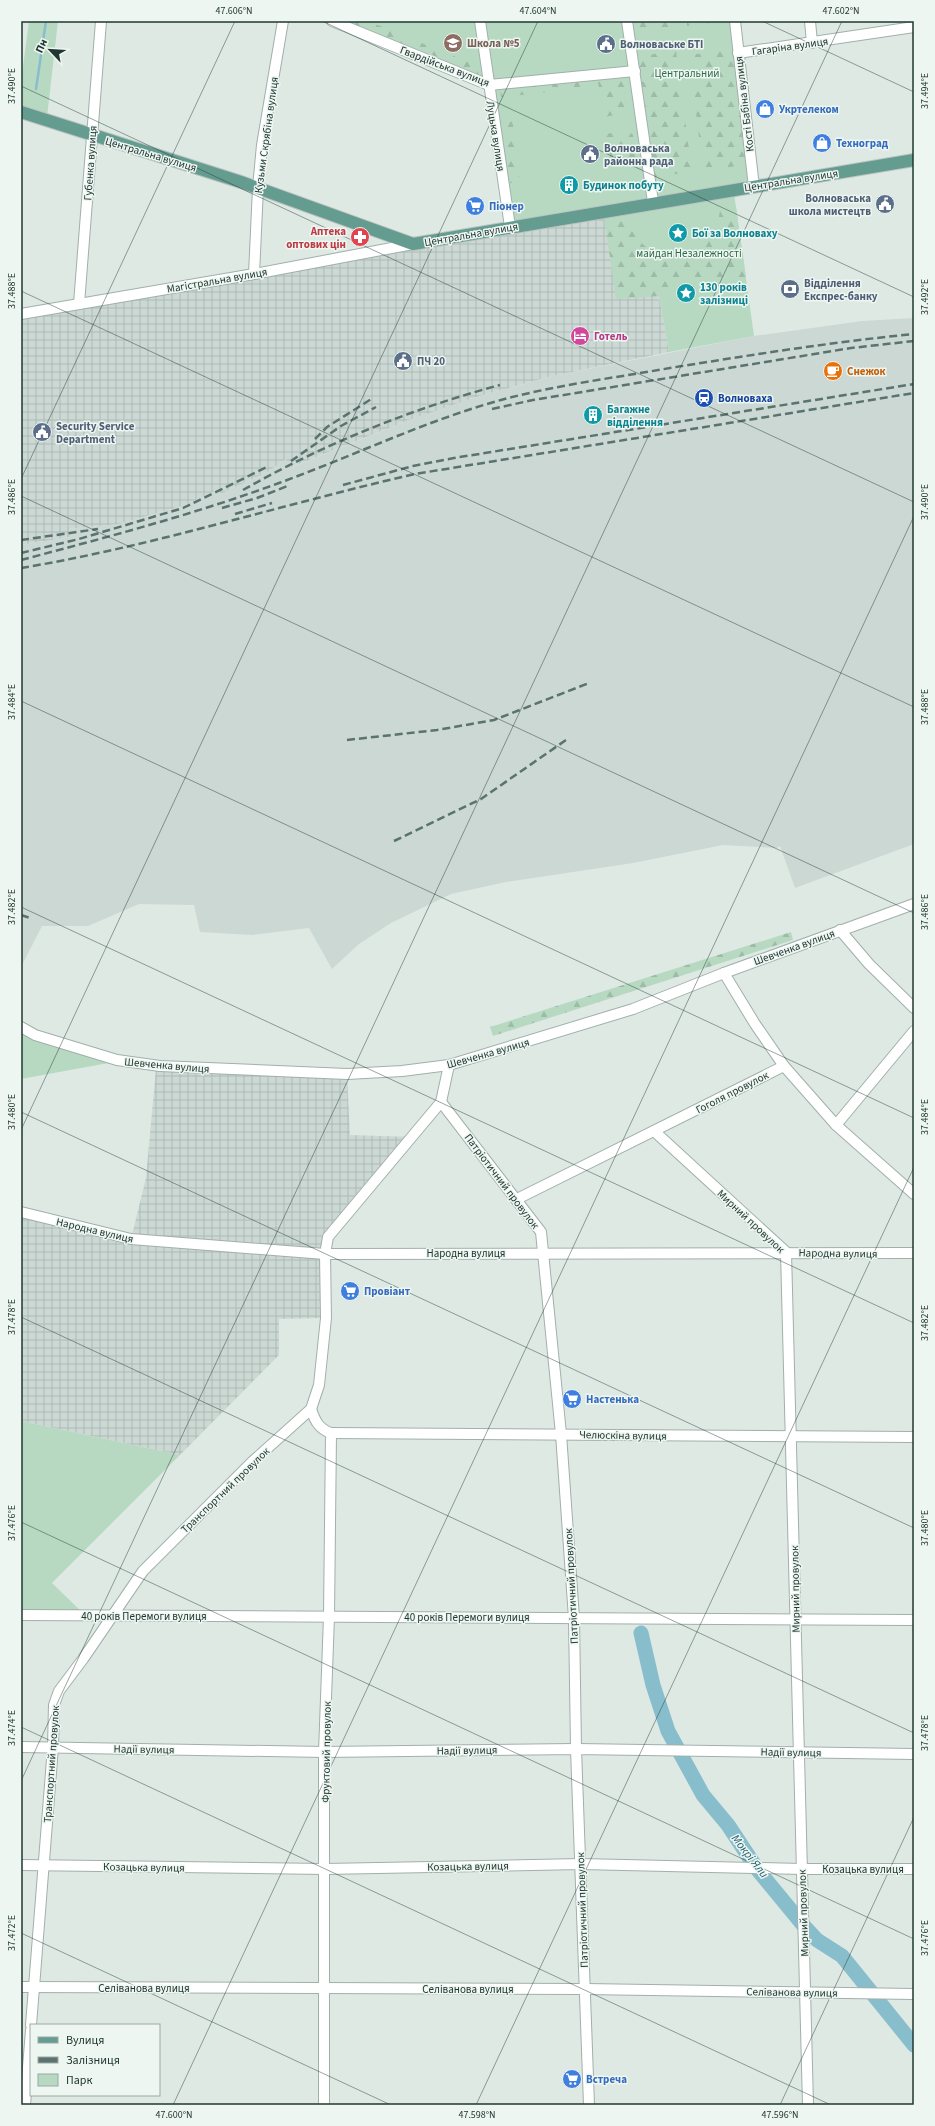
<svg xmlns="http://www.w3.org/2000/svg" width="935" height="2126" viewBox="0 0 935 2126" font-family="'Source Sans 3',sans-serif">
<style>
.built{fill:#ccd8d3}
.industrial{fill:url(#industrial-grid)}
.green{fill:#b7d9c2}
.forest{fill:url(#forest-firs)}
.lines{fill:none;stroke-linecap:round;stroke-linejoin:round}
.stream{stroke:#88becc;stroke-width:2.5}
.river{stroke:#88becc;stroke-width:15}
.minor-casing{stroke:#a1b0ab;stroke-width:12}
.major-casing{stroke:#bcc3c2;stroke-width:14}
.minor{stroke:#fff;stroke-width:10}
.major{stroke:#649c90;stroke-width:12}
.rail{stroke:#5a736e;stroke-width:2.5;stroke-dasharray:8 4;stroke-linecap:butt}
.ticks{fill:none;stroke:#203732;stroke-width:1;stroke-opacity:0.45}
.labels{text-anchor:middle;stroke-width:3;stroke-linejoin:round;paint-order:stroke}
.education-label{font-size:11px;font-weight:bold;fill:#785e54;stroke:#eef6f2;text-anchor:start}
.service-label{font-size:11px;font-weight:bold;fill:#4e5e75;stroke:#eef6f2;text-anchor:start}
.street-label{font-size:11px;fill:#203732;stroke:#eef6f2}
.park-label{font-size:11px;fill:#2d6b48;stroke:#eef6f2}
.shop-label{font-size:11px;font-weight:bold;fill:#366cbe;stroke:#eef6f2;text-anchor:start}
.culture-label{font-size:11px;font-weight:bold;fill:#0d838f;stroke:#eef6f2;text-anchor:start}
.health-label{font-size:11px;font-weight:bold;fill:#be3a42;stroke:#eef6f2;text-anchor:end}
.hotel-label{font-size:11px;font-weight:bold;fill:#b23c85;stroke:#eef6f2;text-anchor:start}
.food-label{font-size:11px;font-weight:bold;fill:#c56008;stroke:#eef6f2;text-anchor:start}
.transit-label{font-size:11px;font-weight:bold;fill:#164399;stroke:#eef6f2;text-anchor:start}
.water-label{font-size:12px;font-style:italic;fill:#1e5e6f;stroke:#eef6f2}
.neatline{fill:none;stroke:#203732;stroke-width:1.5}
.ticks-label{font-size:10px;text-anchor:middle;fill:#203732}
</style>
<defs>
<pattern id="industrial-grid" width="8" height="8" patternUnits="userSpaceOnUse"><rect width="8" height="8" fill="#ccd8d3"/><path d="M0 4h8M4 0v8" fill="none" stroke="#afbab6"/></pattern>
<pattern id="forest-firs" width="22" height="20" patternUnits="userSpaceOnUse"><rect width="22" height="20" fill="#b7d9c2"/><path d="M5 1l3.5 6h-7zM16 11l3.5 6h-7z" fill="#9dbba7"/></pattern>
</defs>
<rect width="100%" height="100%" fill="#dee9e4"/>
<path class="built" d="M914 318V844L795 888 780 846 777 848 723 845 633 863 506 882 451 894 391 923 359 944 332 969 309 928 252 935 200 932 194 905 139 904 88 926H42L21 967V545L69 537V529L119 524 185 505 219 489 221 494 269 471 286 459 290 468 439 408 548 377 754 336 862 321Z"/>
<g class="industrial">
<path d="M604 215 659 296 669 352 548 377 473 398 409 420 289 468 286 459 269 471 221 494 219 489 185 505 119 524 69 529V537L21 545V314Z"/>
<path d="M156 1068 347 1076 350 1135 412 1137 328 1237 326 1318 279 1319V1355L180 1455 21 1421V1212L131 1239 146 1178Z"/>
</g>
<g class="green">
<path d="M29 21H58L47 117 21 108V82Z"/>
<path d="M332 21H735L753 183 510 224 489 85Z"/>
<path d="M734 193 754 336 669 352 659 296 616 299 604 215Z"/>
<path d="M21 1027 114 1062 21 1079Z"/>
<path d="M21 1421 180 1455 52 1583 86 1616 21 1615Z"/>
</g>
<g class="forest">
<path d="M344 21H368L480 67 477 77Z"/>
<path d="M632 21H669V27L644 31 647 55 676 51 692 172 653 177Z"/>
<path d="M687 21H726L687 26Z"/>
<path d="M732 50 746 165 703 170 689 55Z"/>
<path d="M624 77 629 108 626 113 604 117 598 82Z"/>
<path d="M590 80V88L501 97 500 88Z"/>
<path d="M512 118 520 182 509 183 501 119Z"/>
<path d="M628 130 633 135 637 158 611 162 606 134Z"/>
<path d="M736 207 746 277 704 286 685 278 675 292 659 296 616 299 604 215 627 211C631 223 634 237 645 246 664 262 695 257 710 237 717 229 719 220 720 209Z"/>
<path d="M791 932 793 940 493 1036 490 1027Z"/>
</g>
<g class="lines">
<path class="stream" d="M36 89 46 21"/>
<path class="river" d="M641 1633 653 1685 668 1731 703 1795 728 1825 757 1869 804 1926 817 1940 842 1956 914 2045"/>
<g class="minor-casing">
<g id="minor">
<path d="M332 21 489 85 635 71"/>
<path d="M480 21 510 227"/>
<path d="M627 21 653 202"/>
<path d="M735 21 754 187"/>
<path d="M810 21 812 43"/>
<path d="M738 53 914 27"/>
<path d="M254 274 258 188 262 145 283 21"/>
<path d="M79 304 101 21"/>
<path d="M21 314 254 274 413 244"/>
<path d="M840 930 869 964 914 1008"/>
<path d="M724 973 755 1024 784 1066"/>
<path d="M21 1027 35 1035 117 1060 160 1066 347 1074 402 1071 449 1065 633 1009 724 973 914 904"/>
<path d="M441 1102 541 1232 561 1434 574 1618 576 1749 589 2105"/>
<path d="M836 1125 914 1031"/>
<path d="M654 1131 786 1252 808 2105"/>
<path d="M517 1199 784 1066 836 1125 914 1194"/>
<path d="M21 1212 131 1239 325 1254 914 1253"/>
<path d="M311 1409C315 1421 319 1429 331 1433L329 1617 324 1752V2105"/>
<path d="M331 1433 914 1437"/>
<path d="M21 1615 914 1620"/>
<path d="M21 1747 324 1752 576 1749 914 1754"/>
<path d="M21 1865 325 1869 581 1864 802 1869H914"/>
<path d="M21 1987 585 1989 914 1994"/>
<path d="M31 2025 53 1747 54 1705 59 1691 83 1659 143 1571 252 1462 311 1409 319 1385 326 1318 325 1254 328 1237 441 1102 449 1065"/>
<path d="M25 2105 31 2030"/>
</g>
</g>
<g class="major-casing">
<path id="major" d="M21 112 241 182 413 244 914 160"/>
</g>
<use href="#minor" class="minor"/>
<use href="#major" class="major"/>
<g class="rail">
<path d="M492 409 533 400 851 348 914 341"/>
<path d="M315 439 327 427 373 398"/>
<path d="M291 461 341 426 376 407"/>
<path d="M343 485 413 466 454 458 914 384"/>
<path d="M243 490C324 444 411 409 500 385"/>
<path d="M222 508 257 498 290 485"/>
<path d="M235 514 272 503"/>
<path d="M21 540 98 529"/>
<path d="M21 553 79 539 183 508 267 467"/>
<path d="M21 560C108 537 195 514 279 483 353 456 425 421 501 400 556 385 614 378 670 368 751 355 832 342 914 334"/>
<path d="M21 568C154 546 283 504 415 474L914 393"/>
<path d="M347 740 437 730 494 720 589 683"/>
<path d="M394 841 481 799 566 740"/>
<path d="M21 915 30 918"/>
</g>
</g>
<path class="ticks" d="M322 21 914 297M762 21 914 92M21 86 914 502M21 291 914 707M21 479 235 21M21 496 914 913M21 701 914 1118M21 907 914 1323M21 1112 914 1528M21 1130 538 21M21 1317 914 1733M21 1522 914 1939M21 1727 831 2105M21 1781 842 21M21 1933 391 2105M173 2105 914 516M476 2105 914 1167M780 2105 914 1817"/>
<defs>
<g id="school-disc" transform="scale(1)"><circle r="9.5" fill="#8d6e63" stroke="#eef6f2"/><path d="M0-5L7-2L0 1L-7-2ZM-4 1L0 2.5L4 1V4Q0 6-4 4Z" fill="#fff"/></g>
<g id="civic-disc" transform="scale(1)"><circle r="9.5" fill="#5c6f8a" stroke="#eef6f2"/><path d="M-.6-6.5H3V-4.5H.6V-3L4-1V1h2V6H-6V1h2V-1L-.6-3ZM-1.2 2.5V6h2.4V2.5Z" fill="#fff"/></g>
<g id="shop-disc" transform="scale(1)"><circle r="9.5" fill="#3f7fe0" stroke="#eef6f2"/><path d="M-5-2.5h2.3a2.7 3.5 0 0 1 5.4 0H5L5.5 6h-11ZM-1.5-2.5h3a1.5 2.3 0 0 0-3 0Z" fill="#fff"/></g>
<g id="building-disc" transform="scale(1)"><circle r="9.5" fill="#0f9aa8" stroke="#eef6f2"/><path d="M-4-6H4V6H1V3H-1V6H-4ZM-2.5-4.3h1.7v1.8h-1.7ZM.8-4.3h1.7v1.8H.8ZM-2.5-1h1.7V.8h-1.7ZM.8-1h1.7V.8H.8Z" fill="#fff"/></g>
<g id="supermarket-disc" transform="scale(1)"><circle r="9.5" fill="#3f7fe0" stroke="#eef6f2"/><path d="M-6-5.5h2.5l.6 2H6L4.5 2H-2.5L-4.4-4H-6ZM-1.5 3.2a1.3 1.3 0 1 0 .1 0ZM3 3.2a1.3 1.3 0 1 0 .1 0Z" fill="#fff"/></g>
<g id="sight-disc" transform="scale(1)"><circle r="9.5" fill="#0f9aa8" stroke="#eef6f2"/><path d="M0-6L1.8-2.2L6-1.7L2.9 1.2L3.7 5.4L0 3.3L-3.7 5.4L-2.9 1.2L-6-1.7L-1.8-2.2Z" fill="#fff"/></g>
<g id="pharmacy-disc" transform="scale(1)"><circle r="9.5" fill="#e0444e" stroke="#eef6f2"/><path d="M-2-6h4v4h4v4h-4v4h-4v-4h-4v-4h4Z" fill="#fff"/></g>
<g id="bank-disc" transform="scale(1)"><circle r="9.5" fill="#5c6f8a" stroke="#eef6f2"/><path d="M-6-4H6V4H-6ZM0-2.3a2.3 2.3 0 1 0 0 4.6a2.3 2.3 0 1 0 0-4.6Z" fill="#fff"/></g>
<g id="hotel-disc" transform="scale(1)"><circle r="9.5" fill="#d1479c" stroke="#eef6f2"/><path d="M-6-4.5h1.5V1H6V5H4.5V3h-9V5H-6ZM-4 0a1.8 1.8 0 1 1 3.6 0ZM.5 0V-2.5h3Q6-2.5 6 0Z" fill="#fff"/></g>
<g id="cafe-disc" transform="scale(1)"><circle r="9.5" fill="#e8710a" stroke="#eef6f2"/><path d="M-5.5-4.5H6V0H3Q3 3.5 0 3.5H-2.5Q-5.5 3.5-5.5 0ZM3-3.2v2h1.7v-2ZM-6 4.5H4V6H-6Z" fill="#fff"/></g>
<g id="station-disc" transform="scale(1)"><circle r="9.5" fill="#1a4fb4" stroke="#eef6f2"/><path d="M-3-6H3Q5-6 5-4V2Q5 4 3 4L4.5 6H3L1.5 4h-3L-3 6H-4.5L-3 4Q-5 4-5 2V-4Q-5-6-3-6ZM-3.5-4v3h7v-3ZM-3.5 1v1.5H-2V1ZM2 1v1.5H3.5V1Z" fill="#fff"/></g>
</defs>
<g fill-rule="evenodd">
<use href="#school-disc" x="453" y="43"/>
<use href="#civic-disc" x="606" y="44"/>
<use href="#shop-disc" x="765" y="109"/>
<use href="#shop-disc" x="822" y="143"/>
<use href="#civic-disc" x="590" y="154"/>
<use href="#building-disc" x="569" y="185"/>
<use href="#civic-disc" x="885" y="204"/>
<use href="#supermarket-disc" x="475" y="206"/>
<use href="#sight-disc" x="678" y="233"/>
<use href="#pharmacy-disc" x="360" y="237"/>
<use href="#bank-disc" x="790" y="289"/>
<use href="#sight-disc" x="686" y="293"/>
<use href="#hotel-disc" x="580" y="336"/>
<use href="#civic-disc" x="403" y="361"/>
<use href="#cafe-disc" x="833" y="371"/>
<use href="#station-disc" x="704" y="398"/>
<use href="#building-disc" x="593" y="415"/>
<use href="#civic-disc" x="42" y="432"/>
<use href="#supermarket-disc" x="350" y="1291"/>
<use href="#supermarket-disc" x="572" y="1399"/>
<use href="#supermarket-disc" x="572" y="2079"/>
</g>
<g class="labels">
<g class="education-label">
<text x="467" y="47">Школа №5</text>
</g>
<g class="service-label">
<text x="620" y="48">Волноваське БТІ</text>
<text x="604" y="152">Волноваська<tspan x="604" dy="13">районна рада</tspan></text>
<text x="871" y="202" text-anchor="end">Волноваська<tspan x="871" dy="13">школа мистецтв</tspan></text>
<text x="804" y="287">Відділення<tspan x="804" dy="13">Експрес-банку</tspan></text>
<text x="417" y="365">ПЧ 20</text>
<text x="56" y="430">Security Service<tspan x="56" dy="13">Department</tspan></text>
</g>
<g class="street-label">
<text transform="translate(790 46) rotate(-8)" y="4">Гагаріна вулиця</text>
<text transform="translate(445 66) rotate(21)" y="4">Гвардійська вулиця</text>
<text transform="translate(744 104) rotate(-97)" y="4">Кості Бабіна вулиця</text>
<text transform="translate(266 135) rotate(-82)" y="4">Кузьми Скрябіна вулиця</text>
<text transform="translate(496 136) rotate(81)" y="4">Луцька вулиця</text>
<text transform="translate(151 154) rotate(17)" y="4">Центральна вулиця</text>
<text transform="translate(90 163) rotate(-86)" y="4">Губенка вулиця</text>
<text transform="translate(791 180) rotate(-9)" y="4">Центральна вулиця</text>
<text transform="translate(471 234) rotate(-10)" y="4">Центральна вулиця</text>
<text transform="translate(217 280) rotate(-10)" y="4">Магістральна вулиця</text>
<text transform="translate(794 947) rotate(-20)" y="4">Шевченка вулиця</text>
<text transform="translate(488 1053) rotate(-16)" y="4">Шевченка вулиця</text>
<text transform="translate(167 1065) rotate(5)" y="4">Шевченка вулиця</text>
<text transform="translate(732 1092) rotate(-27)" y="4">Гоголя провулок</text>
<text transform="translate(502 1181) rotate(53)" y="4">Патріотичний провулок</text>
<text transform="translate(751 1221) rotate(43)" y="4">Мирний провулок</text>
<text transform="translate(95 1230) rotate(13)" y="4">Народна вулиця</text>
<text x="466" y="1257">Народна вулиця</text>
<text transform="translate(838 1253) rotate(1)" y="4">Народна вулиця</text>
<text transform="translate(623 1435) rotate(1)" y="4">Челюскіна вулиця</text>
<text transform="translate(225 1490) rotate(-44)" y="4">Транспортний провулок</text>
<text transform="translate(571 1586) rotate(-93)" y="4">Патріотичний провулок</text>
<text transform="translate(795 1589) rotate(-91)" y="4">Мирний провулок</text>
<text x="144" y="1620">40 років Перемоги вулиця</text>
<text x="467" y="1621">40 років Перемоги вулиця</text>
<text transform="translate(144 1749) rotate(1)" y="4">Надії вулиця</text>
<text transform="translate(467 1750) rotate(-1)" y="4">Надії вулиця</text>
<text transform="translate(326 1752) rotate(-89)" y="4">Фруктовий провулок</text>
<text transform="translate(791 1752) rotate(1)" y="4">Надії вулиця</text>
<text transform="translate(51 1764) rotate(-86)" y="4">Транспортний провулок</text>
<text transform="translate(468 1866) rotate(-1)" y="4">Козацька вулиця</text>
<text transform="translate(144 1867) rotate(1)" y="4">Козацька вулиця</text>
<text x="863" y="1873">Козацька вулиця</text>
<text transform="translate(582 1910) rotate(-92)" y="4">Патріотичний провулок</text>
<text transform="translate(803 1913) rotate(-92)" y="4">Мирний провулок</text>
<text x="144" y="1992">Селіванова вулиця</text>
<text x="468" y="1993">Селіванова вулиця</text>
<text transform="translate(792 1992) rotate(1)" y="4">Селіванова вулиця</text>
</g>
<g class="park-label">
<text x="687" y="77">Центральний</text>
<text x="689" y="257">майдан Незалежності</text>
</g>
<g class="shop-label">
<text x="779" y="113">Укртелеком</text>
<text x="836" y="147">Техноград</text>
<text x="489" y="210">Піонер</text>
<text x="364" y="1295">Провіант</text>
<text x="586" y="1403">Настенька</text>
<text x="586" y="2083">Встреча</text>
</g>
<g class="culture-label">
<text x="583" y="189">Будинок побуту</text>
<text x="692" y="237">Бої за Волноваху</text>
<text x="700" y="291">130 років<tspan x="700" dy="13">залізниці</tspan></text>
<text x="607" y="413">Багажне<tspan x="607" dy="13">відділення</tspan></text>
</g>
<g class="health-label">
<text x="346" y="235">Аптека<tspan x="346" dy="13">оптових цін</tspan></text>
</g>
<g class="hotel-label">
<text x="594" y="340">Готель</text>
</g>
<g class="food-label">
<text x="847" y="375">Снежок</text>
</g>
<g class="transit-label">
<text x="718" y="402">Волноваха</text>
</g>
<g class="water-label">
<text transform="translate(750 1856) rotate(52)" y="4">Мокрі Яли</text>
</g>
</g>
<rect width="935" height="2126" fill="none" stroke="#eef6f2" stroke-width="44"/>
<rect x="30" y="2024" width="130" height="72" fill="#eef6f2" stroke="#9caaa5"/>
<rect x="38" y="2037" width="20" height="6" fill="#649c90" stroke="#9caaa5"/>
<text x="66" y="2044" font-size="12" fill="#203732">Вулиця</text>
<rect x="38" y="2057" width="20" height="6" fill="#5a736e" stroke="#9caaa5"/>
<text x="66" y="2064" font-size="12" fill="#203732">Залізниця</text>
<rect x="38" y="2074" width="20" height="12" fill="#b7d9c2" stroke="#9caaa5"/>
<text x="66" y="2084" font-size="12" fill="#203732">Парк</text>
<g transform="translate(50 50) rotate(295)" stroke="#eef6f2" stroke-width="3" paint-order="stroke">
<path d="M0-3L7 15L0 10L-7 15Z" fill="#203732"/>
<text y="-6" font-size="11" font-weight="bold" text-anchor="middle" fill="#203732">Пн</text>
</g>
<rect x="22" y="22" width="891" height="2082" class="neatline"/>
<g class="ticks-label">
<text x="234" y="14">47.606°N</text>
<text x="538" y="14">47.604°N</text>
<text x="841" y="14">47.602°N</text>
<text transform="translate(11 86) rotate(-90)" y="4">37.490°E</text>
<text transform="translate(924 91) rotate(-90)" y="4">37.494°E</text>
<text transform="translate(11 291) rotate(-90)" y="4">37.488°E</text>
<text transform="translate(924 297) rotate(-90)" y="4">37.492°E</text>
<text transform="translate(11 497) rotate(-90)" y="4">37.486°E</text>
<text transform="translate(924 502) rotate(-90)" y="4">37.490°E</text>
<text transform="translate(11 702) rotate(-90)" y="4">37.484°E</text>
<text transform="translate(924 707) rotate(-90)" y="4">37.488°E</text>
<text transform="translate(11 907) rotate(-90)" y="4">37.482°E</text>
<text transform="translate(924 912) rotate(-90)" y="4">37.486°E</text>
<text transform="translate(11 1112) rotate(-90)" y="4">37.480°E</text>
<text transform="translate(924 1117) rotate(-90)" y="4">37.484°E</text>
<text transform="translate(11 1317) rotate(-90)" y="4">37.478°E</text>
<text transform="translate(924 1323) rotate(-90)" y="4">37.482°E</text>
<text transform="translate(11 1523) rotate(-90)" y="4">37.476°E</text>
<text transform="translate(924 1528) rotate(-90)" y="4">37.480°E</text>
<text transform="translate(11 1728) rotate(-90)" y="4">37.474°E</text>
<text transform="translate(924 1733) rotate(-90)" y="4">37.478°E</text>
<text transform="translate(11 1933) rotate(-90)" y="4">37.472°E</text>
<text transform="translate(924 1938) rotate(-90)" y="4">37.476°E</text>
<text x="174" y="2118">47.600°N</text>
<text x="477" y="2118">47.598°N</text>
<text x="780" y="2118">47.596°N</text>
</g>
</svg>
